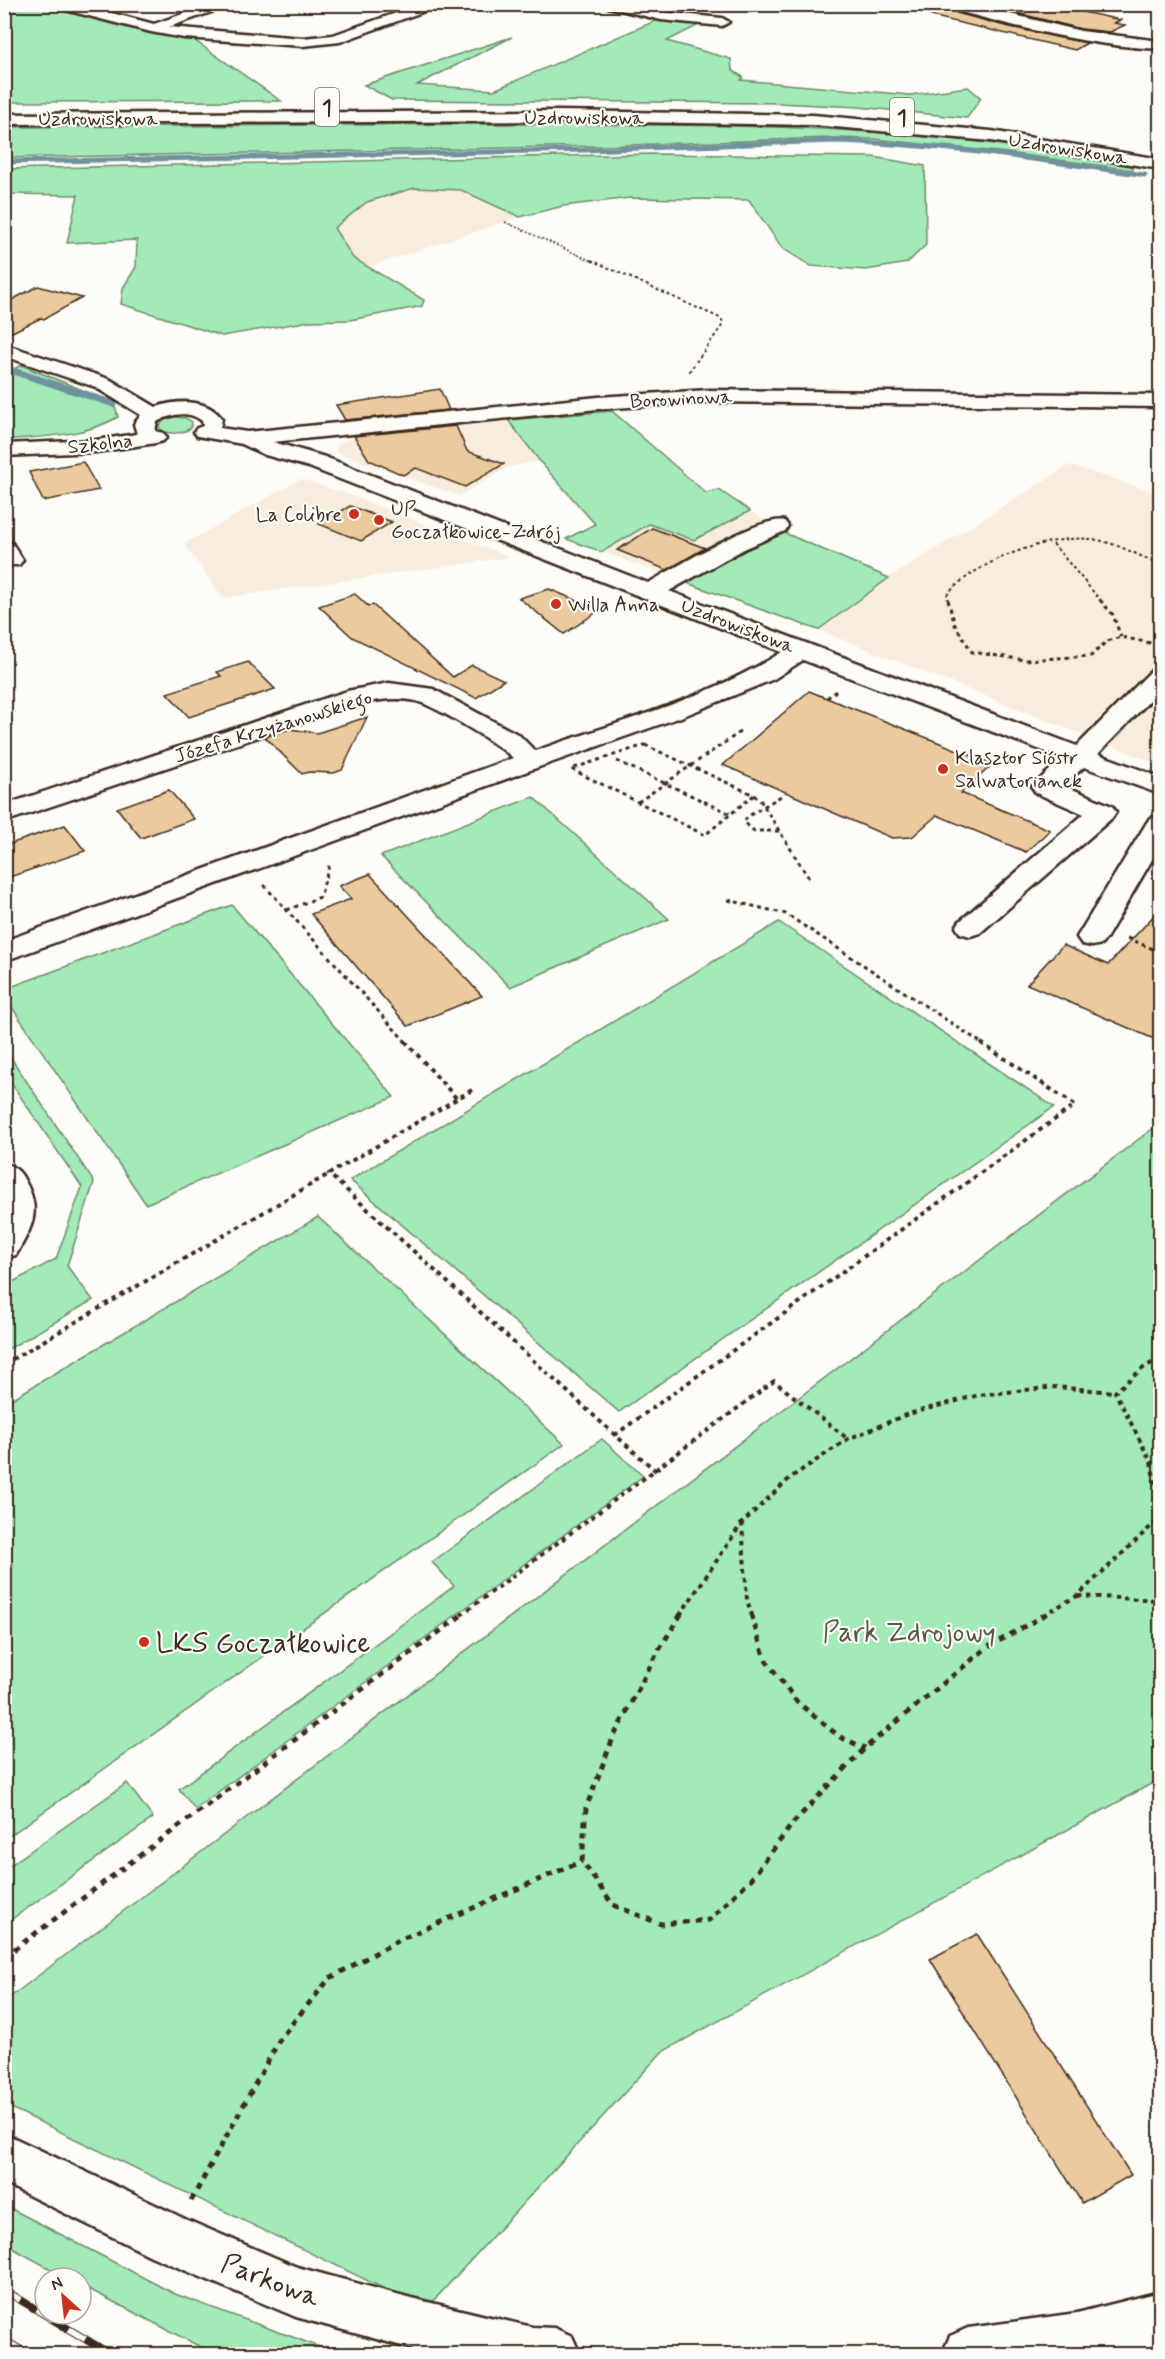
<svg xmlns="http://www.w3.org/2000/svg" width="1165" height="2359" viewBox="0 0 1165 2359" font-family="Mynerve,sans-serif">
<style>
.built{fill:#f8eddc}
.green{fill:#a2eab8;stroke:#6e8a6b;stroke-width:1.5}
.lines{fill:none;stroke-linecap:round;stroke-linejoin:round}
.stream-far1{stroke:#6f929e;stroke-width:5}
.stream{stroke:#6f929e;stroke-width:7}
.building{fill:#ebca9d;stroke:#3b2a1e;stroke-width:1.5}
.minor-casing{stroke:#3b2a1e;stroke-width:5}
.major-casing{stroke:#3b2a1e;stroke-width:5}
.path-far4{stroke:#3b2a1e;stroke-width:1.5;stroke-dasharray:2 2;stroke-linecap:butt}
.path-far3{stroke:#3b2a1e;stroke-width:2;stroke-dasharray:3 3;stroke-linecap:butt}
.path-far2{stroke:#3b2a1e;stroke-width:3;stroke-dasharray:4 4;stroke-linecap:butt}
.path-far1{stroke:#3b2a1e;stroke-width:4;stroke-dasharray:4.5 4.5;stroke-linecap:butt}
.path{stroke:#3b2a1e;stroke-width:5;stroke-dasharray:6 6;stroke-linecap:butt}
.minor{fill:#fdfcf7;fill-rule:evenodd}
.major{fill:#fdfcf7;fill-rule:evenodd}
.rail-casing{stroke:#3b2a1e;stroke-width:8}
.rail{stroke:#fdfcf7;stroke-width:6;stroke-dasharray:19;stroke-linecap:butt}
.poi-dot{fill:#c8321e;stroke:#fdfcf7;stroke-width:2}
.labels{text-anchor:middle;stroke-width:4.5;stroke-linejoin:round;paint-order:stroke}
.far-street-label{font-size:20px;fill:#3b2a1e;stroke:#fdfcf7}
.far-poi-label{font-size:20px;fill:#3b2a1e;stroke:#fdfcf7;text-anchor:start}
.shield{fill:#fdfcf7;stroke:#75695f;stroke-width:1.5}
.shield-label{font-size:22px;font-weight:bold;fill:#3b2a1e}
.near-park-label{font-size:28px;fill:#555a44;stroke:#fdfcf7}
.near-poi-label{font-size:28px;fill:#3b2a1e;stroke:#fdfcf7;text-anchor:start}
.near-street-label{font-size:28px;fill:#3b2a1e;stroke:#fdfcf7}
</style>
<rect width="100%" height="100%" fill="#fdfcf7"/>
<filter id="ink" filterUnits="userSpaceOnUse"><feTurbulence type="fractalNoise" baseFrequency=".0167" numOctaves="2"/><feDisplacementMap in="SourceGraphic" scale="12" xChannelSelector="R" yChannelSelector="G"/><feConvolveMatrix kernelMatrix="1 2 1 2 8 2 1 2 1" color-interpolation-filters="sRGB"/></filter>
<g filter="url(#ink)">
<g class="built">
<path d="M414 188 461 190 520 217 368 267 353 258 334 228 367 202Z"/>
<path d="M612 411 571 497 539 461 509 467 459 496 336 452 337 446 345 440 384 431Z"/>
<path d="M1069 465 1160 494V765L818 630 889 578Z"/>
<path d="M301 479 347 494 510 557 223 598 184 544Z"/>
<path d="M750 511 780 531 732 556 687 583 602 552 649 524 694 540Z"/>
</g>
<g class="green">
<path d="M4 5H46L162 33 188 36 281 101 5 102Z"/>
<path d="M662 18 701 24 667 41 731 59 732 70 743 77 741 80 910 95 968 87 981 98 967 118 859 107 778 103 392 100 364 85 512 37 417 85 494 90Z"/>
<path d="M514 124C682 125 851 123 1017 147 1056 153 1096 156 1133 166V170L1008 153 873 139 829 138 602 146 5 158 4 127Z"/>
<path d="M653 154 873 157 925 166 926 245 907 263 866 270 811 266 782 248 749 200 630 198 563 206 520 217 461 190 414 188 367 202 334 228 353 258 424 300 422 306 350 320 310 321 222 336 121 304 123 288 136 267 137 240 67 243 78 195 5 194V169Z"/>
<path d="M21 365 95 395 116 409 118 417C84 437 43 436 5 440V374Z"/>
<path d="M612 411 706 493 719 490 750 511 694 540 649 524 602 552 566 539 595 524 542 464 508 420Z"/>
<path d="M175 417 186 418 192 422 191 428C181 434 167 436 158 427L164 420Z"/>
<path d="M780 531 889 578 818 630 687 583 732 556Z"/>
<path d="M533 797 669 919 510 987 381 856Z"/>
<path d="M232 905 394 1097 146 1204 5 997V989Z"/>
<path d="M779 922 1054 1107 619 1412 350 1180Z"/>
<path d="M5 1049 94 1182 67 1266 93 1300 5 1351V1286L56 1259 82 1187 5 1074Z"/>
<path d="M1160 1123V1779L662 2052 426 2309 5 2105V2001Z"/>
<path d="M318 1217 564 1444 5 1839V1403Z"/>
<path d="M602 1439 643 1476 195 1809 179 1789 454 1586 432 1562Z"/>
<path d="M127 1783 153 1818 5 1924V1869Z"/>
<path d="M4 2205 175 2294 339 2354H214L81 2285V2278H67L5 2244Z"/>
</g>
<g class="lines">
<path class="stream-far1" d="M4 162 585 150 834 141C938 144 1042 160 1145 175"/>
<path class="stream" d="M4 368 114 404"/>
</g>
<g class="building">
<path d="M932 4H943L957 13 1005 26 1087 43 1075 50 931 16Z"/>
<path d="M981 4H1045L1121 20 1114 23 1125 25 1110 32 1081 29Z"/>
<path d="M38 286 82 298 44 319 41 318 4 336V304Z"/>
<path d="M440 389 449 410 345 420 336 405Z"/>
<path d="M456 426 467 451 504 464 465 487 416 468 403 475 369 460 354 436Z"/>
<path d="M83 462 99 490 43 501 29 472Z"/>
<path d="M350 506 392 522 361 541 319 524Z"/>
<path d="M652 528 705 548 667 570 617 550Z"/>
<path d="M549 589 561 594 600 610 564 634 519 598Z"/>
<path d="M355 594 368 606 373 605 453 677 472 665 504 680 476 698 352 637 319 606Z"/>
<path d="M248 662 275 689 189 717 167 693 221 676 217 672Z"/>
<path d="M809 691 993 764 961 793 1050 830 1026 852 937 815 912 837 892 838 723 765Z"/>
<path d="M367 717 342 770 334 773 309 772 302 774 265 737 290 729 317 733Z"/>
<path d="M169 790 194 819 141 838 117 808Z"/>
<path d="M65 825 85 851 4 879V846Z"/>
<path d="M370 874 482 996 408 1026 311 914 351 899 339 886Z"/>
<path d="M1161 908V1042L1027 984 1063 945 1108 965Z"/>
<path d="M977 1934 1131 2175 1082 2203 930 1959Z"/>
</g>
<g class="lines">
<g class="minor-casing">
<g id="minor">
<path d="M52 4H77L154 24 211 4H234L169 27 303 38 333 35 422 4H444L340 42 303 46 184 38 151 32 54 7Z"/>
<path d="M606 4H632L661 12 722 18 729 22 722 26 661 20 608 7Z"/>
<path d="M945 4H969L1081 31 1160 41V49C1101 47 1042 33 984 18 972 14 954 12 945 4Z"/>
<path d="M4 344 109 379 156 407C177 400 208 398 222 419L220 428 247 432 598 397 709 390 1160 395V407L709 402 598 409 273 442 325 457 648 583C674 569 759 515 785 521L788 526 785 531 744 549 669 591 1077 746 1151 671 1160 669V690L1098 754 1160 777V794L1084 767 1063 785 1112 806 1116 812 1112 818 980 933 970 936 960 933 956 927 960 921 1084 814 1036 793 1032 787 1062 758 803 660 774 679 681 717 539 767 4 961V941L513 758C500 745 434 705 416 701 397 697 379 700 360 703L4 822V805L347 691 389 683 433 689 519 735 535 751C615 723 710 698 782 652L309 467 265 455 242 444 197 436 194 432 197 428 203 426 202 421C188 410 171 414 157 422L155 431 163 433 167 437 163 441 156 443 96 452 4 456V444L96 440 137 434 134 424 141 415 95 387 4 356Z"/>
<path d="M4 541 12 543 23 560 19 565H4Z"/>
<path d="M1160 816V846L1107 937 1102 944 1092 946 1082 944 1077 937 1146 824 1150 818Z"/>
<path d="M4 1163C15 1167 20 1171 25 1181 42 1211 32 1227 16 1255L4 1258Z"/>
<path d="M4 2133 187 2220 297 2267 411 2298 532 2327 554 2328 572 2336 580 2354H431L296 2317 151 2256 4 2183Z"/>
<path d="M1160 2292V2344L1117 2354H942L950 2336 968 2328 1077 2313Z"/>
</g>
</g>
<g class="major-casing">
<path id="major" d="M557 111 813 115 991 131 1160 159V169L991 141 813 125 557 121 4 124V114Z"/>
</g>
<path class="path-far4" d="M505 222 594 262"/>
<g class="path-far3">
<path d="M591 260 722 319V326L688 373"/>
<path d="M1053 544 1101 601"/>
<path d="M948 601 947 595C974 562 1047 535 1090 539 1114 541 1138 556 1160 564"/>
</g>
<g class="path-far2">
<path d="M948 600 955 625 972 652 1025 660 1091 656 1107 641 1121 637 1160 645"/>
<path d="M1100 600 1113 615 1121 637"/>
<path d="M827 698 836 691"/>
<path d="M645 745 754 795 705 835 571 769Z"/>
<path d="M617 761 731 814"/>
<path d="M754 795 760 800 810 880"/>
<path d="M638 802 743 730"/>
<path d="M779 831H754L744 822 747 817 781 796"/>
<path d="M264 885 406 1042"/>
<path d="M728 900 786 914 980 1042"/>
<path d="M287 910 320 897 330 863"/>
<path d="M1127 938 1160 952"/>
</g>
<g class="path-far1">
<path d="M405 1041 457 1099"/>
<path d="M472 1090 329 1174 615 1435"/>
<path d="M1160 1358 1142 1369 1115 1392 1151 1462 1160 1509"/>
<path d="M4 1364 329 1174"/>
<path d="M656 1471 615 1435 1075 1105 978 1041"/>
<path d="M742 1523 747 1600 752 1615"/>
<path d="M1078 1596 1160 1600"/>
<path d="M461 1615 774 1381 848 1439"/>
<path d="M680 1615 742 1523 790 1478 848 1439 908 1414 979 1395 1055 1387 1115 1392"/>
<path d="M1043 1615 1077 1596 1160 1518"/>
</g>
<g class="path">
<path d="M681 1614 657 1653 613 1738 586 1808 582 1861 613 1905 661 1924 709 1920 752 1878 793 1823 865 1748 985 1649 1046 1614"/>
<path d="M751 1614 765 1659 797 1702 840 1737 865 1748"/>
<path d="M4 1957 463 1614"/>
<path d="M191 2201 281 2037 330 1978 399 1940 582 1861"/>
</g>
<use href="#minor" class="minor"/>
<use href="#major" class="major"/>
<g class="rail-casing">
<g id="rail">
<path d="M4 2290 110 2354"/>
<path d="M4 2340 28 2354"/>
</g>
</g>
<use href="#rail" class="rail"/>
</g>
</g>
<g class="poi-dot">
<circle cx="354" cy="514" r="6"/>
<circle cx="379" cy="520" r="6"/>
<circle cx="556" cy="604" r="6"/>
<circle cx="943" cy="769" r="6"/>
<circle cx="144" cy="1642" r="6"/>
</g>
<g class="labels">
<g class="far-street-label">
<text x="584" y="124">Uzdrowiskowa</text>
<text x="98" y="125">Uzdrowiskowa</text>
<text transform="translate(1068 148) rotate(9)" y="7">Uzdrowiskowa</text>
<text transform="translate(681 398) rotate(-3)" y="7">Borowinowa</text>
<text transform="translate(100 443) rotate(-6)" y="7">Szkolna</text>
<text transform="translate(738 625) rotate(21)" y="7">Uzdrowiskowa</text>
<text transform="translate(273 726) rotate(-17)" y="7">Józefa Krzyżanowskiego</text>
</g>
<g class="far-poi-label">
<text x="391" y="515">UP<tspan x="391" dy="23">Goczałkowice-Zdrój</tspan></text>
<text x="342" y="521" text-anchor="end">La Colibre</text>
<text x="568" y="611">Willa Anna</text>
<text x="955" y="764">Klasztor Sióstr<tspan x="955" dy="23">Salwatorianek</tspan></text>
</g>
<g class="shield">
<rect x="315" y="88" width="24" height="38" rx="4.5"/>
<rect x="890" y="98" width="24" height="38" rx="4.5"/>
</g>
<g class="shield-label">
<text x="327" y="115">1</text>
<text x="902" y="125">1</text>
</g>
<g class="near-park-label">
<text x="909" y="1641">Park Zdrojowy</text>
</g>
<g class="near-poi-label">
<text x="156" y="1652">LKS Goczałkowice</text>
</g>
<g class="near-street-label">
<text transform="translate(271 2279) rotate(21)" y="10">Parkowa</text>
</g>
</g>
<rect width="1165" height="2359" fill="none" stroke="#fdfcf7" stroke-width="24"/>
<rect x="12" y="12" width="1141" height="2335" fill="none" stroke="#3b2a1e" stroke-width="2" filter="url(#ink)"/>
<g transform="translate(63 2296) rotate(333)"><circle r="28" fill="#fdfcf7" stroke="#afa8a0" stroke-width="1.5"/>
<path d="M0-4.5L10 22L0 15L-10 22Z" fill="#c8321e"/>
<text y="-9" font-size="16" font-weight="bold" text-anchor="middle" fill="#3b2a1e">N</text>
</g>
</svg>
